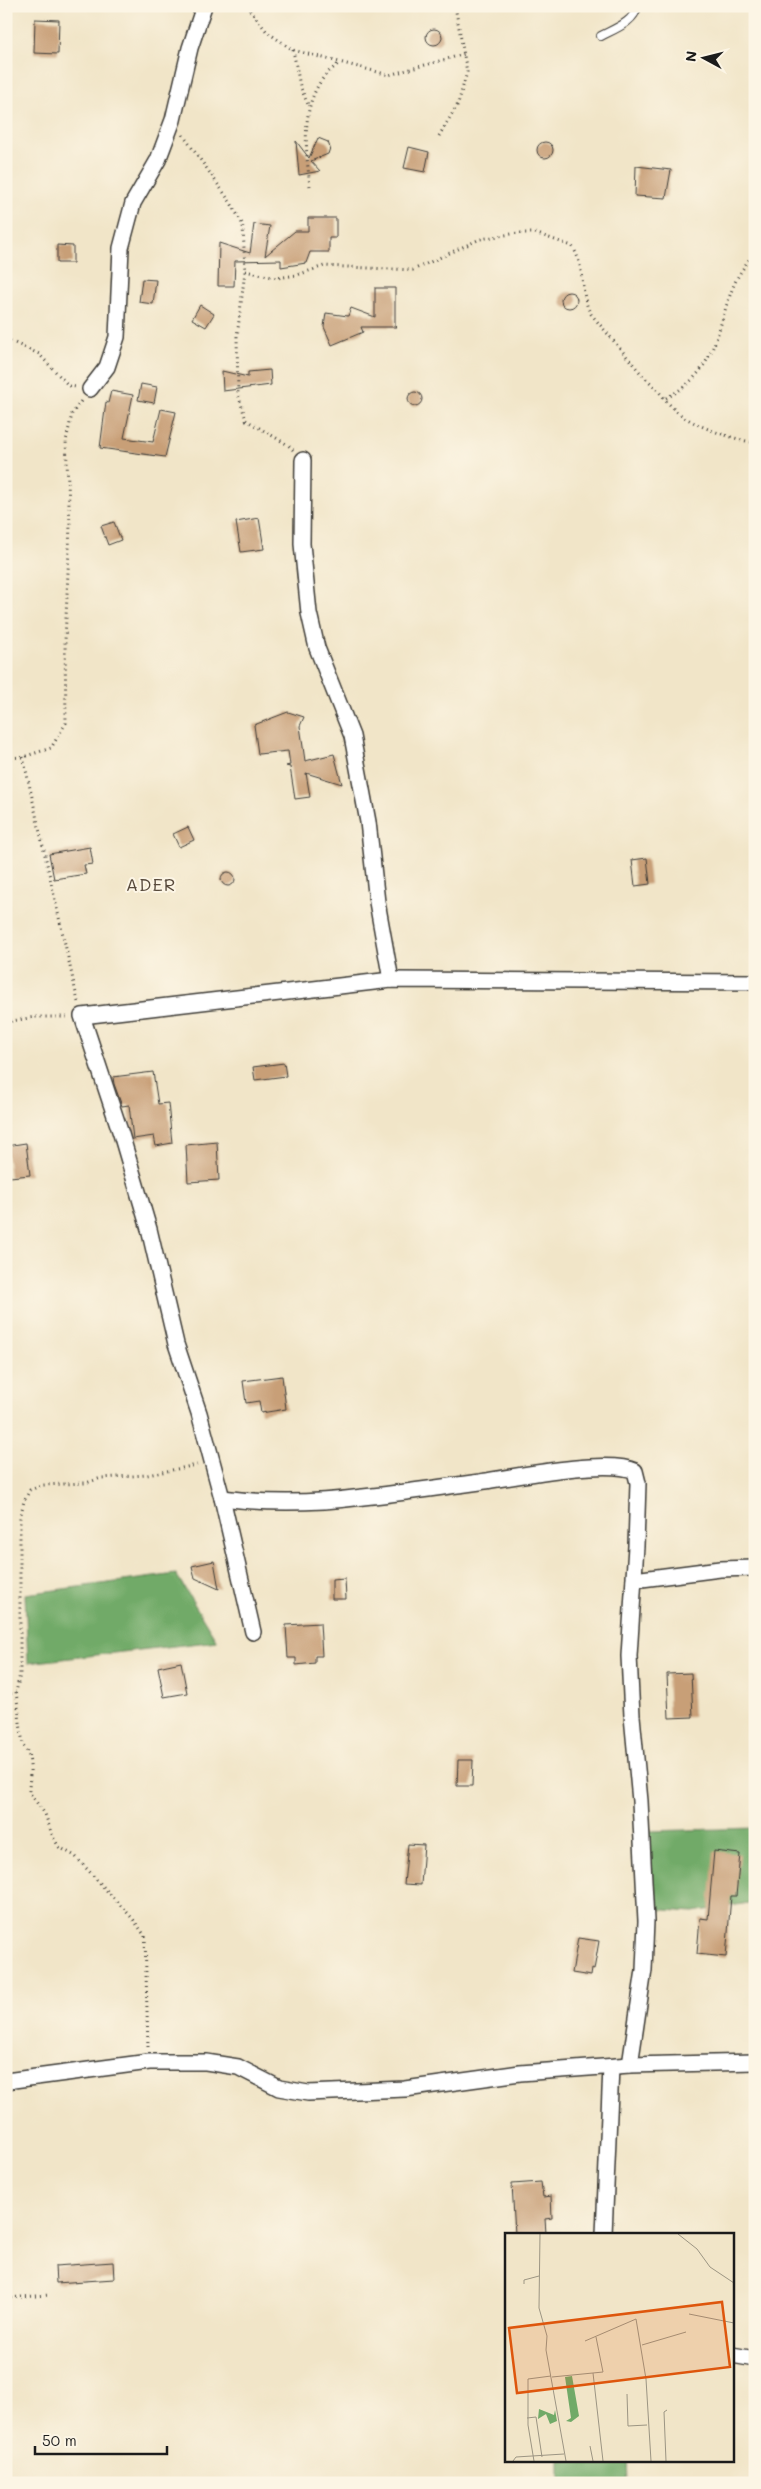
<svg xmlns="http://www.w3.org/2000/svg" width="761" height="2489" viewBox="0 0 761 2489" font-family="Mali,sans-serif">
<style>
.forest{fill:#71aa68;stroke:#466342}
.building{fill:#c89f77}
.lines{fill:none;stroke-linecap:round;stroke-linejoin:round}
.lane-casing{stroke:#3c3a36;stroke-width:10}
.street-casing{stroke:#3c3a36;stroke-width:18}
.path{stroke:#3c3a36;stroke-width:3;stroke-dasharray:1 4;stroke-linecap:butt}
.lane{stroke:#fff;stroke-width:8}
.street{stroke:#fff;stroke-width:15}
.labels{text-anchor:middle;stroke-width:4;stroke-linejoin:round;paint-order:stroke}
.quarter-label{font-size:18px;letter-spacing:1px;fill:#584a3c;stroke:#fcf5e5}
.inset-road{fill:none;stroke:#9c9583;stroke-width:1}
.view{fill:#de560d;fill-opacity:0.15;stroke:#de560d;stroke-width:2.5}
.inset-edge{fill:none;stroke:#1c1c1c;stroke-width:2.5}
</style>
<rect width="100%" height="100%" fill="#fcf5e5"/>
<filter id="ink" filterUnits="userSpaceOnUse"><feTurbulence type="fractalNoise" baseFrequency=".02" numOctaves="2"/><feDisplacementMap in="SourceGraphic" scale="10" xChannelSelector="R" yChannelSelector="G"/><feConvolveMatrix kernelMatrix="1 2 1 2 8 2 1 2 1" color-interpolation-filters="sRGB"/></filter>
<filter id="wash" filterUnits="userSpaceOnUse"><feTurbulence type="fractalNoise" baseFrequency=".0096" numOctaves="4" result="noise"/><feDisplacementMap in="SourceGraphic" scale="20" xChannelSelector="R" yChannelSelector="G"/><feGaussianBlur stdDeviation="1.12" result="paint"/><feColorMatrix in="noise" values="0 0 0 0 0 0 0 0 0 0 0 0 0 0 0 0 0 1.4 0 .05"/><feComposite in="paint" operator="in"/></filter>
<g filter="url(#wash)">
<rect width="100%" height="100%" fill="#f1e5c8"/>
<g class="forest">
<path d="M176 1574 217 1641 28 1663 25 1594Z"/>
<path d="M755 1828V1902L693 1912 650 1909 648 1831Z"/>
<path d="M560 2460H627L628 2483H560Z"/>
</g>
<g id="blocks">
<g class="building">
<path d="M35 19 59 20 58 54 34 53Z"/>
<circle cx="434" cy="37" r="8"/>
<path d="M318 138 328 142 330 148 328 154 311 161 320 171 299 175 296 141 309 158Z"/>
<circle cx="545" cy="150" r="8"/>
<path d="M409 147 429 152 425 172 404 168Z"/>
<path d="M636 166 671 170 666 198 635 196Z"/>
<path d="M308 218H336V238H329V252H310L306 263 281 267V260L235 261 234 286H218L219 243 250 253 254 224 270 226 265 256 295 231H308Z"/>
<path d="M57 245 73 246V263H57Z"/>
<path d="M142 279 156 280 153 304 139 302Z"/>
<path d="M375 288H395V325L397 327H361L363 332 332 345 324 327 326 313 348 316 351 308 375 317Z"/>
<circle cx="569" cy="300" r="8"/>
<path d="M200 305 214 314 206 327 192 319Z"/>
<path d="M270 370 271 385 223 391 222 371 248 377V372Z"/>
<path d="M141 384 157 387 154 403 138 400Z"/>
<path d="M111 391 133 395 124 438 153 442 161 409 176 412 165 457 100 448 106 402 108 403Z"/>
<circle cx="415" cy="399" r="7"/>
<path d="M259 518 264 549 241 552 236 522Z"/>
<path d="M114 522 121 540 108 545 101 526Z"/>
<path d="M288 712 304 717 300 726 305 761 334 754 342 784 306 773 310 797 295 799 290 767 286 766 290 765 288 751 258 754 254 725Z"/>
<path d="M188 827 194 840 179 847 173 834Z"/>
<path d="M90 847 93 864 84 865 86 874 54 879 49 854Z"/>
<path d="M647 858 650 884 635 886 632 860Z"/>
<circle cx="228" cy="879" r="7"/>
<path d="M284 1063 286 1076 255 1080 253 1067Z"/>
<path d="M153 1072 158 1104 168 1103 172 1143 156 1146 154 1136 133 1139 129 1105 122 1106 114 1084 113 1077Z"/>
<path d="M217 1142 219 1180 188 1182 186 1145Z"/>
<path d="M26 1143 30 1175 10 1177 6 1146Z"/>
<path d="M282 1376 286 1409 261 1413 259 1401 246 1403 243 1381Z"/>
<path d="M214 1561 219 1589 195 1578 192 1566Z"/>
<path d="M345 1579 346 1599H332V1580Z"/>
<path d="M320 1623 322 1656H315V1663L296 1665V1658H288L286 1625Z"/>
<path d="M181 1662 187 1693 164 1697 158 1667Z"/>
<path d="M691 1673 693 1717 669 1718 667 1674Z"/>
<path d="M458 1760H473L472 1786H457Z"/>
<path d="M408 1844 424 1845 421 1885 404 1884Z"/>
<path d="M714 1851 740 1854 736 1896H731L726 1957 697 1954 700 1918 708 1919Z"/>
<path d="M578 1938 599 1941 594 1970 592 1969 591 1976 572 1973Z"/>
<path d="M541 2182 543 2197 551 2196 552 2218 545 2219 546 2234H515L512 2184Z"/>
<path d="M113 2262 114 2279 56 2283 55 2266Z"/>
</g>
</g>
</g>
<g filter="url(#ink)">
<use href="#blocks" fill-opacity="0" stroke="#3c3a36" stroke-width="1"/>
<g class="lines">
<g class="lane-casing">
<path id="lane" d="M601 36C614 29 635 22 637 6"/>
</g>
<g class="street-casing">
<g id="street">
<path d="M90 389 107 367 117 337 121 248 133 203 158 160 173 120 190 48 204 6"/>
<path d="M303 460 302 544 309 613 317 648 352 736 368 822 377 902 391 980"/>
<path d="M222 1498C268 1504 317 1503 363 1497 402 1493 441 1487 480 1482 513 1477 607 1458 635 1471L638 1483 636 1546 629 1656 632 1716 640 1801 646 1921 644 1970 630 2065"/>
<path d="M634 1580 720 1569 755 1568"/>
<path d="M253 1632 222 1498 199 1413 176 1344 149 1229 121 1134 82 1016 391 980 755 982"/>
<path d="M6 2081 149 2062H206L238 2067 279 2088 308 2093 405 2089 520 2073 630 2065 755 2062"/>
<path d="M604 2234 611 2067"/>
<path d="M732 2355 755 2359"/>
</g>
</g>
<g class="path">
<path d="M247 6 267 32 293 50 389 75 465 54"/>
<path d="M293 50 300 86 309 107"/>
<path d="M183 135 231 203 243 225 245 271 237 337 238 394 246 420 288 445 293 450"/>
<path d="M439 136 458 104 467 72 455 6"/>
<path d="M310 186C306 151 300 107 324 77 327 72 334 68 338 64"/>
<path d="M245 271 277 278 297 275 324 266 413 270 480 239 518 233H535L572 246C586 266 579 294 591 314L644 377C657 387 664 400 676 411 695 427 731 438 755 443"/>
<path d="M6 339 39 354 69 386 76 387"/>
<path d="M666 398C717 372 715 333 733 287 738 274 747 263 755 251"/>
<path d="M23 757 78 1002"/>
<path d="M6 758 23 757 51 748 66 723 65 641 70 525 66 441 72 414 81 401"/>
<path d="M6 1022 35 1017H67"/>
<path d="M6 1695 16 1692"/>
<path d="M148 2047 145 1936 133 1919 75 1856 59 1847 53 1837 45 1814 29 1792C29 1777 34 1758 23 1745L16 1692 20 1674V1518L24 1501 30 1490 43 1485 86 1483 101 1478 147 1475 197 1465"/>
<path d="M6 2298 50 2295"/>
</g>
<use href="#lane" class="lane"/>
<use href="#street" class="street"/>
</g>
</g>
<g class="labels">
<g class="quarter-label">
<text x="151" y="891">ADER</text>
</g>
</g>
<g transform="translate(505 2233)">
<rect width="229" height="229" fill="#f1e5c8"/>
<path d="M67 143 74 183 66 189 61 188 66 185 60 144ZM34 176 49 182 50 177 52 188 45 191 41 181 33 186Z" fill="#71aa68"/>
<path class="inset-road" d="M35 1 34 75 42 103 41 117 61 228M173 1 192 16 205 34 229 50M19 51V47L34 43M184 81 229 90M80 108 131 86 141 146 146 228M137 112 181 99M88 140 98 228M47 144 98 139 91 104M122 161 123 193 142 192M22 185 31 184 37 224M85 213 88 228M8 228 11 224 59 221M29 228 23 192V146L46 143M161 228 159 179 162 177"/>
<path class="view" d="M217 69 225 134 12 160 4 95Z"/>
<rect width="229" height="229" class="inset-edge"/>
</g>
<rect width="761" height="2489" fill="none" stroke="#fcf5e5" stroke-width="25"/>
<g transform="translate(704 58) rotate(277)" stroke="#fcf5e5" stroke-width="4" paint-order="stroke">
<path d="M0-4L9 19L0 12L-9 19Z" fill="#1c1c1c"/>
<text y="-8" font-size="14" font-weight="bold" text-anchor="middle" fill="#1c1c1c">N</text>
</g>
<path d="M35 2446v8h132v-8" fill="none" stroke="#1c1c1c" stroke-width="2.5"/>
<text x="42" y="2446" font-size="15" fill="#1c1c1c" stroke="#fcf5e5" stroke-width="4" paint-order="stroke">50 m</text>
</svg>
